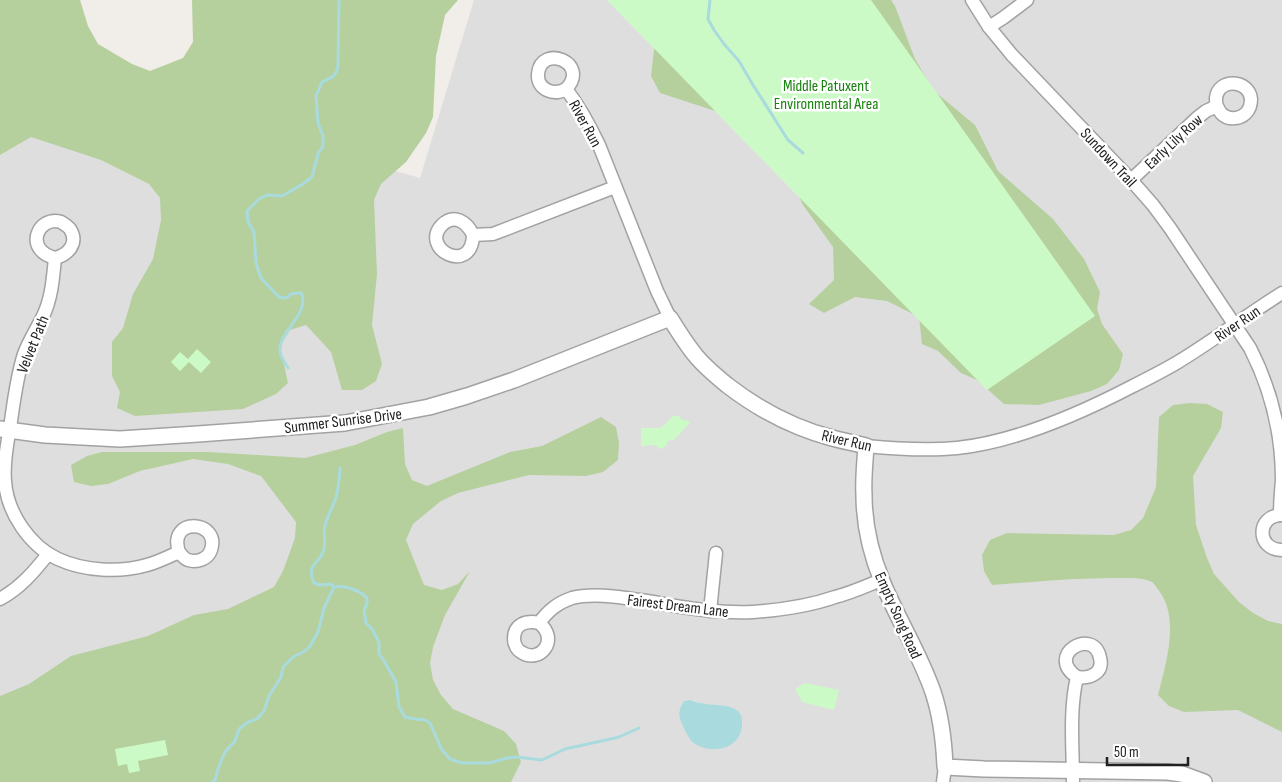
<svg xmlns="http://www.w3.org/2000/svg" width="1282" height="782" viewBox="0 0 1282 782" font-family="'Sofia Sans Condensed',sans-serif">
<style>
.residential{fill:#dfdedf}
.forest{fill:#b5d09d}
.park{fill:#ccfac7}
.water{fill:#a9dbde}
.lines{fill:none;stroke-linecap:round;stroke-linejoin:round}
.stream{stroke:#a9dbde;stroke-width:3}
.minor-casing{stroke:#a2a2a2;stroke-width:15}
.tertiary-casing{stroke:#a2a2a2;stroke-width:18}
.minor{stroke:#fff;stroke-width:12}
.tertiary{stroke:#fff;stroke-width:15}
.labels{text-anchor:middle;stroke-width:5;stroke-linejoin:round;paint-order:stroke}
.park-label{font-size:16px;fill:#17820d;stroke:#fff}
.street-label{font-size:16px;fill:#212121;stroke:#fff}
</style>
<rect width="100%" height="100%" fill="#f1ede8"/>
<path class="residential" d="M474 0H607L987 390 871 0H1282V782H60L0 761V72L65 77 420 178Z"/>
<g class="forest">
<path d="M0 0H80L88 26 98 44 132 64 150 71 183 58 193 42 192 0H458L445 15 436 56 433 117 426 133 406 162 381 184 374 200 377 274 372 325 382 364 376 381 362 390H342L331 352 306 325 290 330 280 346 288 383 276 394 243 409 135 416 117 408 120 392 112 376V342L123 328 133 294 153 259 161 220 160 198 149 184 101 160 31 137 0 155Z"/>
<path d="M620 0H891L895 6 915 59 934 91 975 125 998 171 1053 219 1084 259 1100 292 1097 309 1102 324 1123 354 1119 370 1107 384 1091 391 1039 405 1004 404 977 380 961 373 938 351 922 344 919 317 887 301 855 297 824 313 809 304 834 280 833 247 803 205 782 159 740 119 660 93 651 76 655 41Z"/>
<path d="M1190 403 1207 404 1223 412 1221 428 1193 476 1196 525 1207 558 1214 574 1239 602 1253 613 1268 621 1282 624V732L1238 710 1184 712 1169 706 1158 695C1166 663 1181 616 1157 588 1157 588 1153 582 1152 582 1144 577 1125 578 1115 578 1074 578 1033 582 992 585L984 571 982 555 990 540 1007 533 1114 535 1131 530 1143 518 1156 487 1159 417 1173 405Z"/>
<path d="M601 417 616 427 619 443 618 460 603 472 586 476 529 475 458 493 441 501 413 524 406 540 424 585 442 590 458 584 470 571 445 615 433 647 430 663 433 680 441 695 453 709 504 731 516 744 521 762 511 782H0V696L29 684 71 656 148 636 194 615 228 609 274 587 283 571 295 538 296 522 261 476 228 464 193 459 140 471 108 484 91 486 74 482 71 465 87 456 102 452H208L305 458 355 445 387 432 403 428 405 464 412 480 427 486 510 452 542 446Z"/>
</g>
<g class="park">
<path d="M607 0H871L1095 316 987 390Z"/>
<path d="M197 349 211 362 201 373 189 362 180 371 171 362 180 352 188 359Z"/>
<path d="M673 416H679L682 420H687L690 423 673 441 671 439 667 442V445L663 448 659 449 656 445 641 446V428H661Z"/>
<path d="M805 683 839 690 834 710 802 702 795 689Z"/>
<path d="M165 740 168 755 138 761 140 771 129 773 127 764 118 766 115 749Z"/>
</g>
<path class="water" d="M690 700C693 701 697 703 701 703 712 706 728 703 738 711 741 714 742 718 742 721 744 747 715 756 695 744 690 741 685 731 683 726 678 716 678 710 684 701Z"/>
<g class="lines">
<g class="stream">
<path d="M710 0 708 19 714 30 724 44 739 61 753 85 788 140 803 153"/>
<path d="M288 368C285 363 280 357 280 350 279 331 311 313 301 293H297L291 294 288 297 284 298 279 297 261 278 256 263 254 232 248 222 247 211 259 199 267 195 282 196 303 184 312 177 318 154 323 146V136L318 123 316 96 322 82C331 78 336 77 338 66L339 0"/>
<path d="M334 587C345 585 359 590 367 598V604L364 610 366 623 372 629 379 642V654L384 661 396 682 399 707 405 717 415 719 425 720 430 723 442 750 450 759 462 763H490L507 758 517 757 542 760 565 749 606 740 619 737 639 728"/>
<path d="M212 782 215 780 219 766 225 752 235 741 239 729 248 722 257 719 264 711 269 696 281 677 283 667 293 657 305 651 310 646 318 632 324 608 334 587 331 584 320 585 314 583C305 563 321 564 324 549 326 541 323 533 325 525 328 516 332 508 335 500 339 490 339 479 340 468"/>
</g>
<g class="minor-casing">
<g id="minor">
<path d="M972 0 989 27 1012 55 1131 180 1153 205 1170 228 1250 348C1271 389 1282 434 1282 480 1281 491 1280 503 1280 515"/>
<path d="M989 27 1003 18 1027 0"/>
<path d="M566 89C591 63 541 43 538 74 537 90 554 96 566 89 580 107 589 124 599 145L657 291 670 318"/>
<path d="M1131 180 1197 118 1206 111 1217 106C1216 104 1216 101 1216 98 1218 78 1249 79 1251 99 1251 104 1250 109 1246 113 1239 120 1227 120 1221 113 1219 111 1218 108 1217 106"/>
<path d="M473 235C472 276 419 249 442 225 454 213 467 222 473 235L493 234 615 187"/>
<path d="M55 258C23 250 38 215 61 222 64 224 68 226 70 229 79 243 68 255 55 258 53 277 52 296 44 314 38 327 29 340 24 354 17 376 14 399 11 421 8 441 3 461 5 481 7 513 30 546 58 559 84 571 119 573 147 565 158 562 168 557 179 552 167 516 221 520 211 550 208 559 197 563 188 560 184 559 182 555 179 552"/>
<path d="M866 446C897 449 926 451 957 448 1015 442 1079 414 1131 387 1147 379 1163 371 1178 362 1214 340 1247 315 1282 293"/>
<path d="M1282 515C1256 515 1256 550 1282 550"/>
<path d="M0 599C20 588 34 572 48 554"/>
<path d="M710 611 716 553"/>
<path d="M539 623C560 639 540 665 521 652 517 650 514 644 514 639 514 624 526 620 539 623 548 611 557 603 572 598 594 592 625 598 647 601 683 607 717 614 753 612 781 610 809 606 835 597 851 593 866 586 881 580"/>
<path d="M943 782 945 767"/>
<path d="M1073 782C1073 747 1069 711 1077 677 1090 679 1104 673 1100 658 1094 626 1044 655 1077 677"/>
</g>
</g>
<g class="tertiary-casing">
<path id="tertiary" d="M0 429 45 435 120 439 198 434 345 423 429 407 467 396 514 380 670 318C678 331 686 344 696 356 705 367 716 376 727 385 758 409 794 428 832 438 843 441 855 443 866 446 865 462 863 479 864 495 864 524 871 554 882 581 897 618 920 654 933 692 941 716 944 741 945 767L984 769 1168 772 1182 774 1204 782"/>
</g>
<use href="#minor" class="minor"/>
<use href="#tertiary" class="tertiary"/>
</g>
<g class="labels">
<g class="park-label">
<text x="826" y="91">Middle Patuxent<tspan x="826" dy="18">Environmental Area</tspan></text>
</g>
<g class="street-label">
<text transform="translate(586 123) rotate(61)" y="6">River Run</text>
<text transform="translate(1173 141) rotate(-43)" y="6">Early Lily Row</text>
<text transform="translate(1109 157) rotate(47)" y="6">Sundown Trail</text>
<text transform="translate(1237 323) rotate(-34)" y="6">River Run</text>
<text transform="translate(32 344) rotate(-68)" y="6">Velvet Path</text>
<text transform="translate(343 420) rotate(-7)" y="6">Summer Sunrise Drive</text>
<text transform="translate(847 440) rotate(13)" y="6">River Run</text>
<text transform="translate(678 605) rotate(7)" y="6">Fairest Dream Lane</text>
<text transform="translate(899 615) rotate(66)" y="6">Empty Song Road</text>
</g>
</g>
<path d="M1107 757v8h81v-8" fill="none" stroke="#212121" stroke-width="2.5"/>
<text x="1114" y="757" font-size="15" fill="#212121" stroke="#ffffff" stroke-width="4" paint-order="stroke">50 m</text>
</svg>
